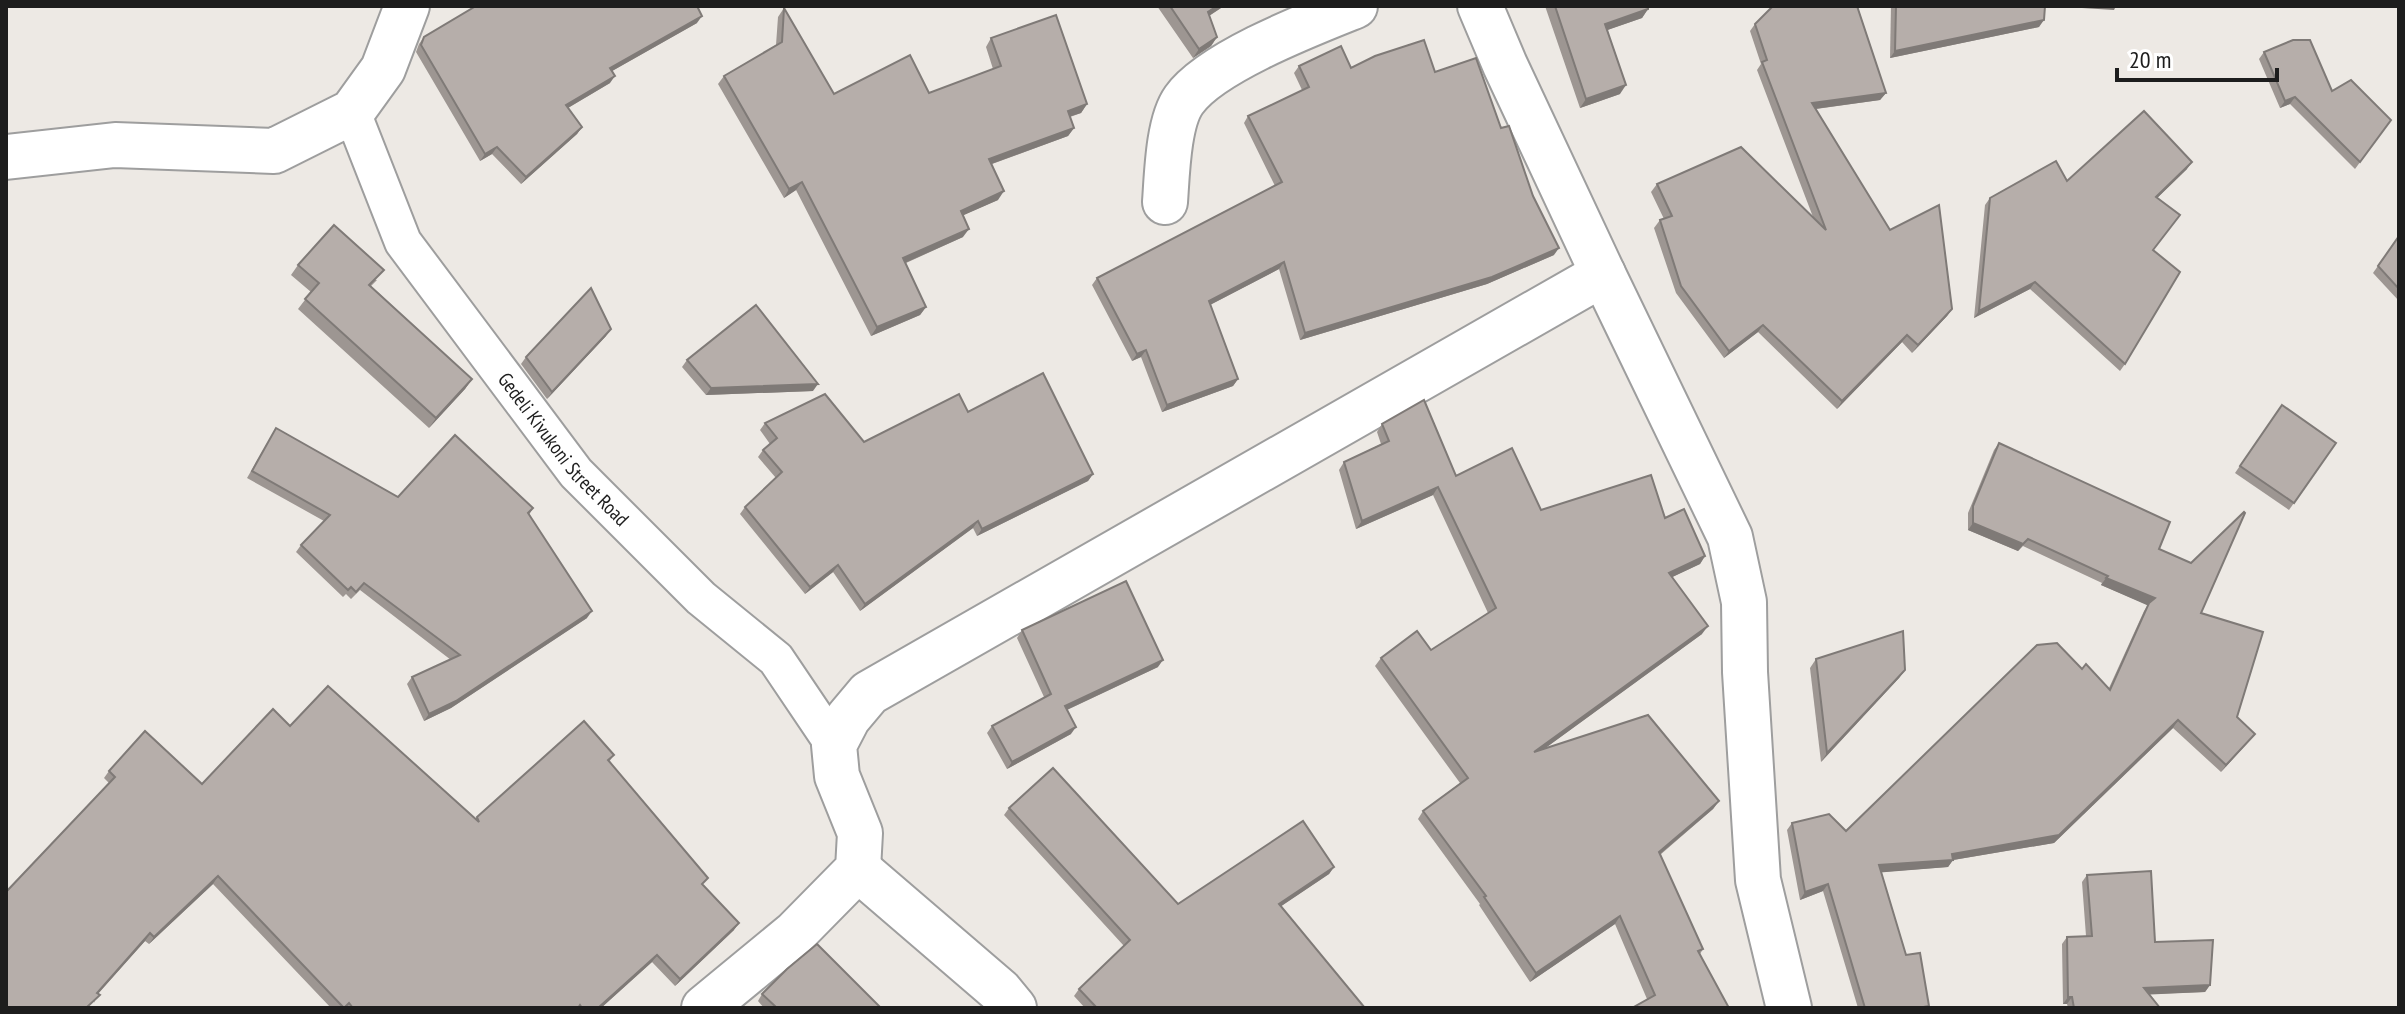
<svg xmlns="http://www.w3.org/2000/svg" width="2405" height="1014" viewBox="0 0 2405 1014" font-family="'PT Sans Narrow',sans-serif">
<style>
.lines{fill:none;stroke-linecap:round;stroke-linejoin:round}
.pedestrian-casing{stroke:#9e9e9e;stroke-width:40}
.minor-casing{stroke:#9e9e9e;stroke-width:48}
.pedestrian{stroke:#fff;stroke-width:36}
.minor{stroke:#fff;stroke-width:44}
.wall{fill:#9d9692}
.shaded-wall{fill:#7f7a77}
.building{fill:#b6aeaa;stroke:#7f7a77;stroke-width:2}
.labels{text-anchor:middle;stroke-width:7;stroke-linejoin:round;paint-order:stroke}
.street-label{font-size:20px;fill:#1d1d1d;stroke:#fff}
</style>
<rect width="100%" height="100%" fill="#ede9e4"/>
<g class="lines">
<g class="pedestrian-casing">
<g id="pedestrian">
<path id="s1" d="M352 112 403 242 576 473 701 598 776 659 834 745"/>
</g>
</g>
<g class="minor-casing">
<g id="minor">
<path d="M1480 6 1505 65 1603 274 1730 537 1744 602 1745 672 1758 880 1789 1008"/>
<path d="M6 157 115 145 274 151 352 112 383 69 407 6"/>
<path d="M1165 202C1167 175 1168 122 1184 100 1211 62 1310 24 1355 6"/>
<path d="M858 869 1000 991 1014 1008"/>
<path d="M704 1008 795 933 858 869 860 833 837 776 834 745 848 718 869 693 1603 274"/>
</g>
</g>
<use href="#pedestrian" class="pedestrian"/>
<use href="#minor" class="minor"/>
</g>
<g class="wall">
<path d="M1157 6H1224L1209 16 1217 37 1211 46 1193 58Z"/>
<path d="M1545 6H1648V9L1642 18 1607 30 1620 94 1580 108Z"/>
<path d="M1891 6H2045L2039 27 1890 58Z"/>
<path d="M784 8 834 94 929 93 993 69 986 47 991 38 1087 104 1081 113 1070 117 1074 128 1068 136 992 164 998 200 963 215V237L906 263 926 307 920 315 871 336 796 190 784 198 718 84 724 76 776 45 778 17Z"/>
<path d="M697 23 612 71 610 83 568 108 582 127 577 134 521 184 492 154 480 161 416 52 419 44 424 37Z"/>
<path d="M1755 24 1886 93 1880 100 1816 109 1890 230 1952 309 1947 316 1912 353 1902 342 1837 409 1758 332 1724 358 1676 293 1654 228 1660 220 1664 219 1651 192 1657 184 1813 217 1757 70 1761 64 1750 31Z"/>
<path d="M2264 52 2332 91 2391 120 2355 169 2290 104 2280 108 2259 59Z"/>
<path d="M1299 66 1435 72 1501 128 1554 255 1487 284 1300 340 1279 269 1210 305 1238 379 1233 386 1162 412 1141 357 1132 361 1092 285 1097 278 1275 186 1244 123 1248 116 1302 90 1294 73Z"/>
<path d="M2187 169 2157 198 2154 251 2125 364 2120 371 2030 289 1974 318 1985 205 1990 198 2067 181Z"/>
<path d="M2399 236V301L2373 273Z"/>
<path d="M298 265 377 280 371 286 472 379 465 389 429 428 298 309 311 292 291 275Z"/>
<path d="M606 336 547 399 521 364 526 357Z"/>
<path d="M687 360 813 391 706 395 682 367Z"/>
<path d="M2282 405 2336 443 2289 510 2235 473Z"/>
<path d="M968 412 1093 474 1088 481 977 536 973 528 860 611 833 572 805 594 740 514 745 507 776 478 758 457 763 450 770 444 760 430 765 423 864 442Z"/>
<path d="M1382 424 1456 476 1541 510 1665 518 1705 556 1700 564 1672 577 1702 634 1544 749 1719 801 1713 809 1660 855 1703 949 1700 954 1729 1008 1647 999 1615 924 1530 982 1479 905 1480 904 1418 819 1423 811 1460 783 1375 666 1381 658 1431 650 1488 613 1433 495 1356 529 1339 470 1344 462 1381 444 1377 432Z"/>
<path d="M276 428 398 497 533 508 529 515 587 618 451 708 424 721 407 684 412 677 451 660 360 590 351 599 346 594 343 597 296 552 301 545 324 521 247 478Z"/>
<path d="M1999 443 2159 549 2201 613 2237 717 2249 741 2221 772 2173 728 2054 843 1953 860 1948 867 1881 872 1906 955 1927 1008H1858L1823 891 1800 900 1787 830 1792 823 1846 831 2082 669 2109 688 2144 611 2148 605 2101 585 2102 583 2023 546 2018 551 1968 530V513L1994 450Z"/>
<path d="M1022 630 1158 667 1067 710 1071 734 1007 769 987 733 992 726 1044 697 1017 638Z"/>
<path d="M1816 659 1905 670 1899 678 1821 762 1810 668Z"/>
<path d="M290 726 475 819 477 817 614 755 609 762 703 885 734 930 675 986 652 962 601 1008H331L213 884 149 944 145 941 98 994 94 1003 109 783 104 778 109 771 202 784Z"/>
<path d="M1009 808 1178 904 1334 867 1329 874 1281 906 1365 1008H1085L1074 996 1079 989 1124 946 1004 815Z"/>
<path d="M2087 875 2155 942 2210 985 2205 992 2150 994 2160 1008H2068L2067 1004H2063L2062 944 2067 937 2086 936 2082 882Z"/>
<path d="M762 994 881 1008H764L758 1001Z"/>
</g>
<g class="shaded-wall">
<path d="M1217 6H1224L1201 21 1208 12Z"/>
<path d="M2050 6H2116L2114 10Z"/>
<path d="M1648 9 1642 18 1599 33 1605 24Z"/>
<path d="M702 16 697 23 605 75 610 68Z"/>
<path d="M2044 20 2039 27 1890 58 1895 51Z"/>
<path d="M1217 37 1211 46 1193 58 1199 49Z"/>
<path d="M615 76 610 83 561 112 566 105Z"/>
<path d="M1626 85 1620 94 1580 108 1586 99Z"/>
<path d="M1886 93 1880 100 1807 110 1812 103Z"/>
<path d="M2295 97 2290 104 2280 108 2285 101Z"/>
<path d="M1087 104 1081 113 1062 119 1068 111Z"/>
<path d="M582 127 577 134 521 184 526 177Z"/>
<path d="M1074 128 1068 136 983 167 989 159Z"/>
<path d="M497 147 492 154 480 161 485 154Z"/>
<path d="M2192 162 2187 169 2151 204 2156 197Z"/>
<path d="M802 182 796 190 784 198 789 189Z"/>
<path d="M1004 191 998 200 955 219 961 211Z"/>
<path d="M969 229 963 237 898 266 903 258Z"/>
<path d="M1559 248 1554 255 1487 284 1300 340 1305 333Z"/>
<path d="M1284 262 1279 269 1204 308 1209 301Z"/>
<path d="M2035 282 2030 289 1974 318 1979 311Z"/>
<path d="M926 307 920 315 871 336 877 327Z"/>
<path d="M1952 309 1947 316 1912 353 1918 345Z"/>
<path d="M1763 325 1758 332 1724 358 1729 351Z"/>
<path d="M611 329 606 336 547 399 552 392Z"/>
<path d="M1907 335 1902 342 1837 409 1842 401Z"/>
<path d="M1146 350 1141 357 1132 361 1137 354Z"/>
<path d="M472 379 465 389 429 428 436 418Z"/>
<path d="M1238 379 1233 386 1162 412 1167 405Z"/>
<path d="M818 384 813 391 706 395 711 388Z"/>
<path d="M1093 474 1088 481 977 536 982 529Z"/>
<path d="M1438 487 1433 495 1356 529 1362 521Z"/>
<path d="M978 521 973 528 860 611 865 604Z"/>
<path d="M1973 523 2028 539 2018 551 1968 530Z"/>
<path d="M1705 556 1700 564 1664 581 1669 573Z"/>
<path d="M838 565 833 572 805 594 810 587Z"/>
<path d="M2106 578 2155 598 2149 606 2101 585Z"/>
<path d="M592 611 587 618 451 708 424 721 429 714Z"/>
<path d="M1708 626 1702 634 1529 760 1534 752Z"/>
<path d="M1163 660 1158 667 1060 713 1065 706Z"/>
<path d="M1905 670 1899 678 1821 762 1827 753Z"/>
<path d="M2178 720 2173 728 2054 843 1953 860 1948 867 1874 873 1879 865 1952 854Z"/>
<path d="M1076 727 1071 734 1007 769 1012 762Z"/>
<path d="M2255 734 2249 741 2221 772 2226 765Z"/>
<path d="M1719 801 1713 809 1653 860 1659 852Z"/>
<path d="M1334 867 1329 874 1274 911 1279 904Z"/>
<path d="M218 876 213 884 149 944 154 937Z"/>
<path d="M1828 884 1823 891 1800 900 1805 892Z"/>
<path d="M1620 916 1615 924 1530 982 1536 973Z"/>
<path d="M739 923 734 930 675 986 680 979Z"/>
<path d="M150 933 145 941 92 1000 97 993Z"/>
<path d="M657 955 652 962 601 1008H598Z"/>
<path d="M2210 985 2205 992 2139 995 2144 988Z"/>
<path d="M2068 997H2072L2067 1004H2063Z"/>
</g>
<g class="building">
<path d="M476 6H697L702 16 610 68 615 76 566 105 582 127 526 177 497 147 485 154 421 45 424 37Z"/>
<path d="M1170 6H1217L1208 12 1217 37 1199 49Z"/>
<path d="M1555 6H1648V9L1605 24 1626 85 1586 99Z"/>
<path d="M1773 6H1857L1886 93 1812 103 1890 230 1939 205 1952 309 1918 345 1907 335 1842 401 1763 325 1729 351 1681 286 1660 220 1672 216 1657 184 1741 147 1826 230 1762 62 1767 60 1755 24Z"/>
<path d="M1896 6H2045L2044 20 1895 51Z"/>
<path d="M784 8 834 94 910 55 929 93 1001 66 991 38 1056 15 1087 104 1068 111 1074 128 989 159 1004 191 961 211 969 229 903 258 926 307 877 327 802 182 789 189 724 76 782 42Z"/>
<path d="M1424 40 1435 72 1476 58 1501 128 1509 126 1533 196 1559 248 1492 277 1305 333 1284 262 1209 301 1238 379 1167 405 1146 350 1137 354 1097 278 1282 182 1248 116 1309 87 1299 66 1341 46 1351 68 1375 56Z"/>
<path d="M2293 40H2310L2332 91 2351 80 2391 120 2360 162 2295 97 2285 101 2264 52Z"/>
<path d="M2144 111 2192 162 2156 197 2180 215 2153 250 2180 272 2125 364 2035 282 1979 311 1990 198 2056 161 2067 181Z"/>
<path d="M334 225 384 270 369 285 472 379 436 418 305 299 319 283 298 265Z"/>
<path d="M2399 236V289L2378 266Z"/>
<path d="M591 288 611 329 552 392 526 357Z"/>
<path d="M756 305 818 384 711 388 687 360Z"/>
<path d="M1043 373 1093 474 982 529 978 521 865 604 838 565 810 587 745 507 782 472 763 450 777 438 765 423 825 394 864 442 959 394 968 412Z"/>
<path d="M1424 400 1456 476 1512 448 1541 510 1651 475 1665 518 1684 509 1705 556 1669 573 1708 626 1534 752 1648 715 1719 801 1659 852 1703 949 1698 951 1729 1008H1632L1655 995 1620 916 1536 973 1484 897 1486 896 1423 811 1468 778 1381 658 1417 631 1431 650 1496 608 1438 487 1362 521 1344 462 1389 441 1382 424Z"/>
<path d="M2282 405 2336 443 2294 503 2240 466Z"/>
<path d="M276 428 398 497 455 435 533 508 528 513 592 611 456 701 429 714 412 677 460 655 364 583 356 592 351 587 348 590 301 545 330 515 252 471Z"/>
<path d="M1999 443 2170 522 2159 549 2191 563 2244 512 2245 513 2201 613 2263 632 2237 717 2255 734 2226 765 2178 720 2059 835 1952 854 1953 860 1879 865 1906 955 1920 953 1929 1006 1918 1008H1865L1828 884 1805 892 1792 823 1829 814 1846 831 2037 645 2057 643 2082 669 2086 664 2110 690 2149 603 2155 598 2106 578 2108 576 2028 539 2023 544 1973 523V506Z"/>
<path d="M1126 581 1163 660 1065 706 1076 727 1012 762 992 726 1051 694 1022 630Z"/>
<path d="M1903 631 1905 670 1827 753 1816 659Z"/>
<path d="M328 686 479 822 477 817 584 721 614 755 608 760 708 878 702 884 739 923 680 979 657 955 598 1008H582L580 1005 578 1008H353L349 1003 344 1008 218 876 154 937 150 933 97 993 100 995 86 1008H6V892L115 777 109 771 145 731 202 784 273 709 290 726Z"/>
<path d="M1053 768 1178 904 1303 821 1334 867 1279 904 1365 1008H1097L1079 989 1130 940 1009 808Z"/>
<path d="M2151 871 2155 942 2213 940 2210 985 2144 988 2160 1008H2074L2072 997H2068L2067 937 2092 936 2087 875Z"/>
<path d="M817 944 881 1008H777L762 994 787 969Z"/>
</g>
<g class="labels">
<g class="street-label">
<text dy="7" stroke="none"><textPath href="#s1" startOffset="402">Gedeli Kivukoni Street Road</textPath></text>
</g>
</g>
<rect width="2405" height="1014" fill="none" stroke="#1d1d1d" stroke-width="16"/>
<path d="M2117 68v12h160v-12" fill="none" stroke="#1d1d1d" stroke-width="4"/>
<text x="2129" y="68" font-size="24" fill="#1d1d1d" stroke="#ffffff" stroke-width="6" paint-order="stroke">20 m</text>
</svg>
